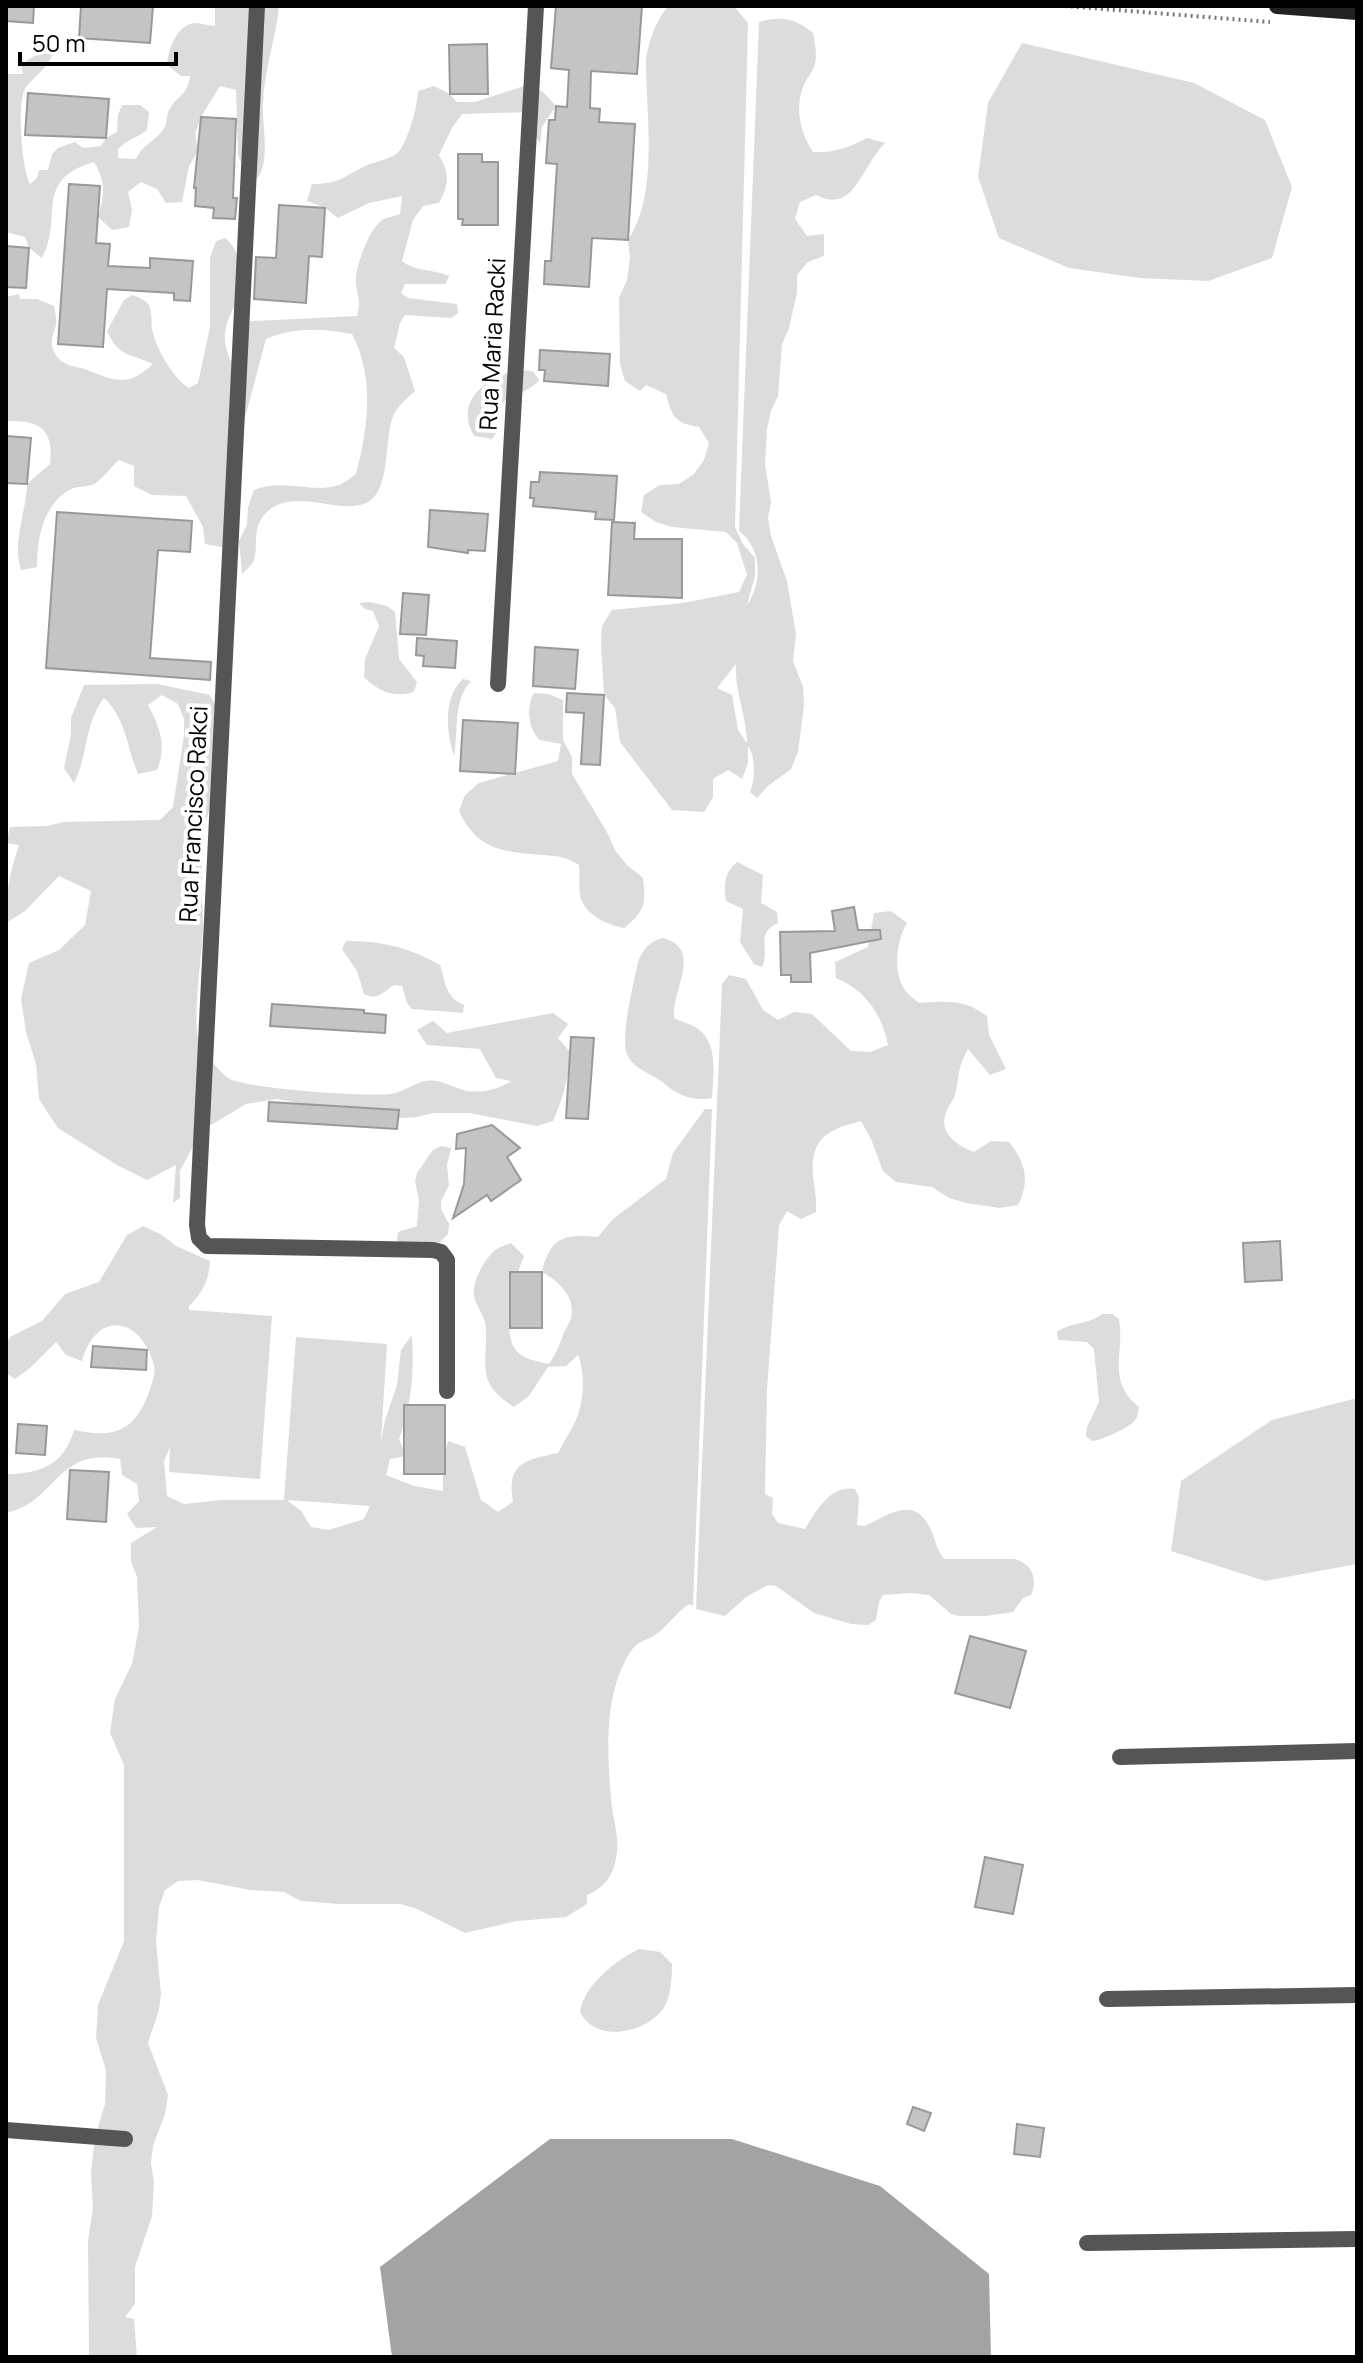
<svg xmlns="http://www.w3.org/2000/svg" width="1363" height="2363" viewBox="0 0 1363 2363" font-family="Manrope,sans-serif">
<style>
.green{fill:#dcdcdc;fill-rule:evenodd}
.water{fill:#a3a3a3}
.building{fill:#c4c4c4;stroke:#999;stroke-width:2}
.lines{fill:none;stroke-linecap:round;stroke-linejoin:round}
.path{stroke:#777;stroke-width:4;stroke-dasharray:2 4;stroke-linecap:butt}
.minor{stroke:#555;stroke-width:16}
.secondary{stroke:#222;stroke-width:16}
.labels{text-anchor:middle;stroke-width:8;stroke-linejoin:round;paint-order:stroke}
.street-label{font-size:24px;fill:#000;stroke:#fff}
</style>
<rect width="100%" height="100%" fill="#fff"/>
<g class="green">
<path d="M215,6h64c-3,33 -15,64 -16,98 -1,21 6,49 -2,68 -2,5 -8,10 -12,14l-11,-32 -2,-64 -16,-4 -19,31 -6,17 3,17 -9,15 -7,36 -16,1 -9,-14 -16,-7 -13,10 4,18 -3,17 -17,3 -14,-13c7,-22 8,-35 -4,-55 -62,18 -30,56 -52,96l-13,-10 -4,-11 -19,-5v-158h17l-2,-8c10,-10 18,-13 32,-12 -6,14 -18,22 -27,33 -10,13 -4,84 4,97l7,-6 2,-8h9l4,-16 6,-6 17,-6 8,6 18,-2 5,-8 11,-6 1,-17 4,-10h18l9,7 -2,18c-10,8 -19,9 -29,19v9l18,1c7,-15 18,-17 26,-28 5,-5 4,-12 6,-18 5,-16 20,-16 22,-37h-9l-14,-11c1,-15 10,-41 28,-42 6,0 13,3 20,3z"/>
<path d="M669,6h65l14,17 -13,504 8,17 12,14v18l-8,29c16,-23 15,-56 -8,-74l20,-509c23,-6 35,-4 54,11 2,10 4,20 2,31 -2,8 -9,15 -12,23 -8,23 -3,45 10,65 21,1 35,-4 54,-14l18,5c-24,23 -30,72 -69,52l-16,7 -5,17 12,17 17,-2v22l-16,6 -11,13v18l-8,35 -7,16 -4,52 -7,15 -4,18 -2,35 6,38 -3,16 3,18 16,45 9,53 -3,27 10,26 1,18 -6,47 -7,17 -23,17 -11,12 -7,-6c5,-12 6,-35 -2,-46v17l-6,16 -14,-9 -15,9v18l-9,15 -32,-2 -52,-68 -5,-34 -11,-13 -3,-51 1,-18 10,-16 71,-7 56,-11 8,-17 -10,-32 -11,-11 -54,-5 -16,-5 -15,-10 3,-17 16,-10 19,-1 15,-10 10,-14 5,-17 -10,-16c-24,-4 -27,-10 -33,-33l-20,-9 -6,6 -15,-10 -5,-17 -1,-66 8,-18 3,-22 -2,-18c31,-47 18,-124 18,-179 2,-18 10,-42 23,-55zM736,664c-2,25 11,54 11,79l-9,-13 -6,-35 -15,-7z"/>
<polygon points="1022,43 1194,83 1265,120 1292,187 1272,258 1208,281 1140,278 1069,268 999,238 978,177 988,103"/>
<path d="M527,85l16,7 13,14 -14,21 -2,17 -8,-15 -1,-17 -69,2 -10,14 -13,27c11,19 10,29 0,48l-16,3 -10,14 -11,41c13,11 32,8 47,15l-3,8h-41l-4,9 7,5 49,6 1,9 -7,5 -46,-3 -5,8 -6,25 10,9 11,34c-8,7 -16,14 -21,23 -11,23 -2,74 -26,88 -28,15 -74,-17 -102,11 -15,15 -7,31 -12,47 -2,5 -9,11 -12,14l-3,-33 8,-16 1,-18 6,-17c30,-12 58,4 85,-5 6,-2 12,-8 17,-11 12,-46 19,-97 -4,-140 -29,-6 -59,-7 -86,5l-23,86 -2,75 -6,34 -13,13 -17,-3 -2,-17 -17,-31 -34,-1 -18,-9v-20l-15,-6c-8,7 -15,17 -23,23 -7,4 -17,3 -25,6 -28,15 -34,49 -34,78l-16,3c-9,-28 5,-57 6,-86l23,-20c4,-36 -11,-44 -44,-43v-124l13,-3 1,5h17l17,7c1,6 3,13 2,19 -3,11 -8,19 0,30 7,12 22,11 34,16 27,11 39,15 63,-7 -22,-11 -34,-6 -46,-33l17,-31 8,-5c6,2 12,4 16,9 5,8 3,17 4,25 4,20 21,49 37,59l9,-5 12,-56v-69l6,-17 9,-3c15,10 20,42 14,58 -5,12 -12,23 -14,36 -1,11 2,20 6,30l13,-38 8,-3 105,-5c4,-16 1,-17 -1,-32 -2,-15 13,-55 26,-64 5,-3 13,-4 18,-6l2,-18 -33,7 -31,15 -13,-10 -18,-7 5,-17c27,0 31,-7 53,-18 10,-4 21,-6 30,-11 12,-7 23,-51 23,-64l16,-5 16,8 7,8h18z"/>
<path d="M516,370l17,1 6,9c-13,17 -40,12 -48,40l5,3 1,9 -5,7 -18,-3c-20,-35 11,-57 42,-66z"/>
<path d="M369,602l18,4 8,6 4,47 18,23 -3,10c-20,6 -35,0 -50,-15l1,-18 14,-33 -6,-15 -8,-2 -6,-6z"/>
<path d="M463,679l8,2c-19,21 -12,49 -17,75 -8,-24 -11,-59 9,-77z"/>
<path d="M157,684l53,11 8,15 -8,100c-13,25 -7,90 -7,120 -1,25 -12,96 -3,115 5,9 20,27 28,33 17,11 140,19 163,16 12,-2 22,-10 34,-13 14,-2 22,4 35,8 16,6 38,1 51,-8l-15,-3 -16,-29 -53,-4 -10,-15 16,-9 14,12 106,-20 15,11 -10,14 12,14c-1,23 -7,48 -17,69l-16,5 -68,-13h-35l-17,4 -34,2 -106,-20 -31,5 -45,27 -21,40v27l-7,5 3,-38 -29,15 -30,-15 -59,-37 -19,-29 -3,-35 -10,-32 -5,-33 8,-36 30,-13 26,-25 6,-34 -32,-15 -34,35 -19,12c0,-32 3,-47 13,-78l-13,-2 4,-16 36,-1 18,-4 96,-2 13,-13 11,-71v-17l-6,-15 -16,-9 -14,10c12,23 19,40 9,65l-19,4c-11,-26 -12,-56 -34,-76 -21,29 -15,55 -30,85l-10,-15 7,-34v-16l13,-33z"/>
<path d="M534,693l15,1 14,6v40l9,17v17l36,60 7,16 12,15 16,13c3,26 2,33 -19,50 -16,-3 -37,-12 -43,-29 -3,-10 -1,-24 -2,-34 -17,-11 -30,-9 -49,-11 -35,-3 -56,-10 -71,-43l6,-16 14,-12 79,-22 3,-17 -21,-4c-12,-10 -14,-34 -6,-47z"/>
<path d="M737,862l26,13 -2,28 16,9 1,11c-24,11 -7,25 -16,44l-8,-3 -14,-22 3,-33 -17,-8c-3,-15 -1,-30 11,-39z"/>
<path d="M891,911l16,12c-10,17 -15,48 -2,67 3,5 10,9 14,13 27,-2 46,-4 68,13l2,19 17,34 -16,6 -22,-26c-12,21 -8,30 -14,49 -1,1 -6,10 -7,12 -10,22 9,35 27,42l17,-11 18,1c17,21 21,39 9,63l-18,3 -34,-5 -17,-5 -17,-11 -36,-5 -13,-11 -12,-32 -10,-18c-32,8 -51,17 -48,54 1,13 4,23 3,37l-15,7 -14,-8 -8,14 -12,165 -2,104 8,4 -1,16 6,9 27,6c11,-18 26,-45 50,-40l4,9 -2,27 8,1c23,-11 50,-32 66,4 5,11 5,19 13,29h71c17,5 23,20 16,36l-8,3 -10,14 -27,4h-27l-8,-2 -22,-19 -18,-2 -28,2 -4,7 -3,18 -8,5 -17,-1 -37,-11 -38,-27 -8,-1 -22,12 -21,19 -29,-7 26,-625 7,-9 17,4 17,31 15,10 16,-8 18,2 39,37 19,1 18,-7c-6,-31 -23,-55 -52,-67l-1,-16 33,-15 6,-34z"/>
<path d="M663,938c41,11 8,52 11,80 8,4 18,6 24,11 21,15 15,48 14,69 -21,4 -36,-4 -51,-17 -11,-8 -29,-13 -34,-27 -7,-18 7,-72 11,-92 5,-13 12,-21 25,-24z"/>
<path d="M346,941c34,-1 65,7 94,24 6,18 5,32 24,40l-1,8 -51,-4 -5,-6 -5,-17 -8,-1c-12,7 -15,16 -30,9l-7,-23 -15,-22z"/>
<path d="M705,1109h7l-19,497 -4,-2c-12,8 -20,20 -31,29 -12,9 -21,7 -29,21 -25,42 -22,96 -18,144 1,18 8,36 6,55 -3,21 -11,34 -30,42v9l-21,13 -49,4 -52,12 -48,-24 -16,-5h-61l-39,-3 -17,-9 -34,-2 -52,-10 -20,1 -13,9 -6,17 -3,35 5,51 -2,17 -11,33 20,52 -3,19 -12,32 -2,17 3,19 -2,34 -17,51v37l-10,13 9,2 3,38h-48l-1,-117 5,-32 -2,-35 4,-36 10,-33 1,-34 -10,-32 2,-33 26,-64v-176l-14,-32 5,-34 17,-35 7,-37 -2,-50 -6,-16v-18l26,-16 -21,1 -9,-14 12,-13 -2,-17 -15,-9 -2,-16c-64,-12 -64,44 -114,54v-39c34,0 58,-9 68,-44 38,8 59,3 74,-35 3,-9 8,-21 6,-30 -13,-48 -57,-56 -72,-4l-16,-6 -10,-13 -26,26 -15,11 -9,-6v-30l4,-6 32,-16 23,-27 34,-12 28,-47 16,-9 19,9 14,11 34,15c-1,19 -7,31 -21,45v4l83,6 -12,163 -91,-7 1,-25 -6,14 3,35 17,8 38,-4h62l12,-163 91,7 -6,97 4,-21 12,-35 4,-35 11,-15c2,37 0,69 -13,104l7,17 -16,3 -4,16 28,11 29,5v-31l5,-19 17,6 16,53 17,12 15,-10c-7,-39 12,-42 45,-49 5,-10 11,-19 16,-29 10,-19 12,-49 4,-69l-12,11 -18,1 -19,29 -15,11c-38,-24 -27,-40 -28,-76 0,-16 -10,-24 -12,-35 -2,-14 10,-36 20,-45 4,-4 12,-6 17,-8l13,13c-9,21 -23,73 -9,93 8,11 22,12 34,15 7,-10 10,-18 14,-29 2,-6 7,-12 8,-17 5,-22 -13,-37 -29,-46 8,-35 22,-38 56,-35l15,-18 53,-40 7,-26zM287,1500l83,6 -6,13 -35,11 -18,-3 -10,-16z"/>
<polygon points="441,1146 451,1148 447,1165 449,1185 441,1201 441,1209 449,1224 448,1234 436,1246 404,1245 397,1240 398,1232 417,1226 419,1200 415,1181 417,1173 433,1150"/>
<path d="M1102,1314h10l7,5c6,34 -13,62 20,88 -1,5 -1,10 -4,13 -4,7 -35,21 -43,21l-6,-5 1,-9 12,-25 -5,-53 -7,-7 -29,-2 -1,-8c14,-10 31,-7 45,-18z"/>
<polygon points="1357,1398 1357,1564 1265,1581 1171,1551 1181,1481 1272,1420"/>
<path d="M639,1949l21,3 12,12c0,14 -1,33 -9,45 -18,24 -67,35 -83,3 4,-27 35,-51 59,-63z"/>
</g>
<polygon class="water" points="550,2139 732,2139 880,2186 989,2274 991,2357 392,2357 380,2267"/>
<g class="building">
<polygon points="6,6 34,6 33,23 6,21"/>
<polygon points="81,6 153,6 150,43 79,38"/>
<polygon points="556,6 642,6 637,74 591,71 590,108 600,109 599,122 635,124 628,240 592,238 589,287 544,284 545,261 551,261 557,164 546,163 549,120 555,120 556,106 567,107 569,70 551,68"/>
<polygon points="487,44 488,94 450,94 449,45"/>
<polygon points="28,93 109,99 106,138 25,135"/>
<polygon points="201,117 236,119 233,198 237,198 235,219 213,218 214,208 195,206 196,188 194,188"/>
<polygon points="458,154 482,154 482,162 498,162 498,225 462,225 463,219 458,219"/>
<polygon points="69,184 100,186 96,243 110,244 108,266 150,268 150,258 193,261 190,301 174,300 174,293 107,289 103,347 58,344"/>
<polygon points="279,205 325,208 322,257 309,256 306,303 254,299 256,257 276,258"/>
<polygon points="6,246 29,248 26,288 6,287"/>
<polygon points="540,350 610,354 608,386 544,381 545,370 539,370"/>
<polygon points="6,436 31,438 27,484 6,483"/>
<polygon points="540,472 617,476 614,520 595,519 596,512 533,506 534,498 530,498 531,482 539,482"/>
<polygon points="430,510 488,514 485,551 468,550 468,553 428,547"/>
<polygon points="57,512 192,521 190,552 158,550 150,658 211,662 210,680 46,668"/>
<polygon points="612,522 635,523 634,539 682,539 682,598 608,595"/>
<polygon points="403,593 429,595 426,635 400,634"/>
<polygon points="417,638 457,641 455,668 423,666 424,656 416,655"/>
<polygon points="535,647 578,650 575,689 533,686"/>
<polygon points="567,693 604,695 600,765 581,764 584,713 566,712"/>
<polygon points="463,720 518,723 515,774 460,771"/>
<polygon points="854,907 858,930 880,930 881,939 810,953 811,982 791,982 791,975 781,975 780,932 835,931 832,911"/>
<polygon points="272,1004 364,1010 364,1013 386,1015 385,1033 270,1026"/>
<polygon points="571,1037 594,1038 588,1119 566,1118"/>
<polygon points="269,1102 399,1110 397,1129 268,1121"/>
<polygon points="492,1125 520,1148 507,1157 521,1180 491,1201 487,1195 453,1218 464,1184 466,1148 456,1149 457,1134"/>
<polygon points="1280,1241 1282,1280 1245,1282 1243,1243"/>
<rect x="510" y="1272" width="32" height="56"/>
<polygon points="93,1346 147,1350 146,1370 91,1367"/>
<rect x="404" y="1405" width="41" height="69"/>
<polygon points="18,1424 47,1426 45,1455 16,1453"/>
<polygon points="70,1470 109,1472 106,1522 67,1519"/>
<polygon points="970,1636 1026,1651 1010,1708 955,1693"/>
<polygon points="985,1857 1023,1865 1013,1914 975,1907"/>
<polygon points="913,2107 931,2113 924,2131 907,2124"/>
<polygon points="1017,2124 1044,2128 1040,2157 1014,2154"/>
</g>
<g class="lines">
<polyline class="path" points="1065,6 1270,22"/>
<g class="minor">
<polyline points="257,6 197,1225 199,1238 207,1246 433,1250 441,1252 447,1260 447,1391"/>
<polyline points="498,684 536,6"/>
<polyline points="1120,1757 1357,1751"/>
<polyline points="1107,1999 1357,1995"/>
<polyline points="6,2130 125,2139"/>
<polyline points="1087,2243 1357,2239"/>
</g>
<polyline class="secondary" points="1277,6 1357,12"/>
</g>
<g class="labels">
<g class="street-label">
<text transform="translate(493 344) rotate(-87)" y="8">Rua Maria Racki</text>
<text transform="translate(194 814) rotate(-87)" y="8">Rua Francisco Rakci</text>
</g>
</g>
<rect width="1363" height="2363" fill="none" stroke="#000000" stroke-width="16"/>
<path d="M20 52v12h156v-12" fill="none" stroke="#000000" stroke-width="4"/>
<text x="32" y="52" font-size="24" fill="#000000" stroke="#ffffff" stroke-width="6" paint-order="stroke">50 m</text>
</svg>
